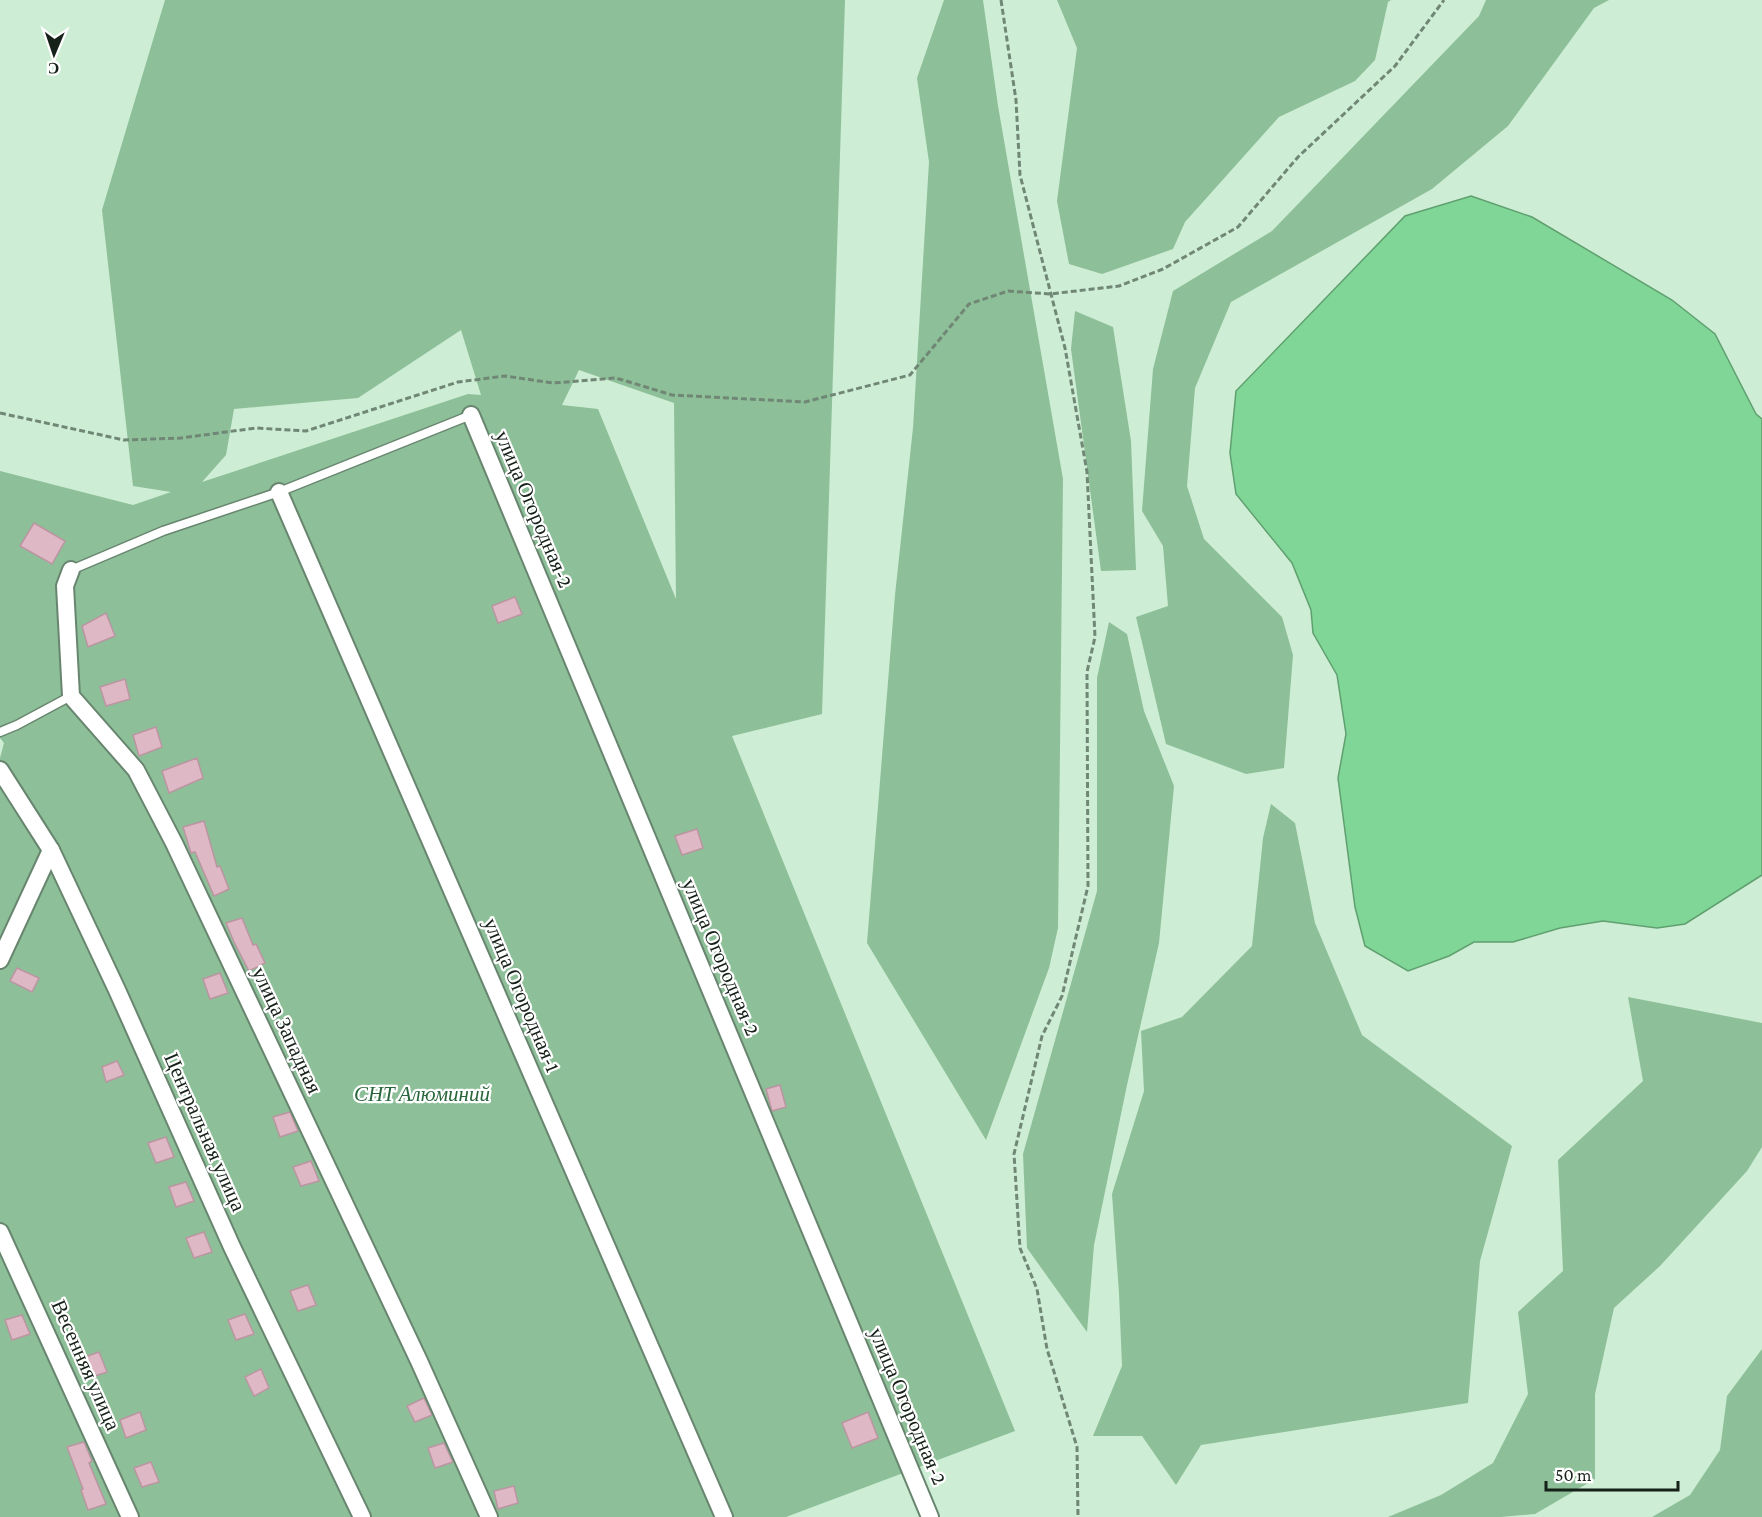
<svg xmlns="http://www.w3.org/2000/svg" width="1762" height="1517" viewBox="0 0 1762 1517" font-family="'Crimson Pro',serif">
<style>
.green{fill:#8dbf98;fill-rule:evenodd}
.water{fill:#7fd696;stroke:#60a070;stroke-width:1.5}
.building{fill:#dfb8c5;stroke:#bb95a2;stroke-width:1.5}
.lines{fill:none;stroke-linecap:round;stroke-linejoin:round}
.service-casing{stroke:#68866f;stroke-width:11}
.minor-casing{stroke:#68866f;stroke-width:20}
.path{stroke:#718776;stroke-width:3;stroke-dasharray:6 3;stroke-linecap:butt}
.service{stroke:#fff;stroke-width:8}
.minor{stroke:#fff;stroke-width:16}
.labels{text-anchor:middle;stroke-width:4.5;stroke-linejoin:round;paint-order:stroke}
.street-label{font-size:21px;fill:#162219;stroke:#fff}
.park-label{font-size:21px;font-style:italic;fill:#29663c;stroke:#fff}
</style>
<rect width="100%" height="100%" fill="#cdedd4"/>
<g class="green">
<path d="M165,0h680l-23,714 -90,22 283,695 -229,86h-786v-759l4,-15 -4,-5v-267l133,34 38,-13 -38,-6 -31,-276zM461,330l20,65 -13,-1 -266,88 24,-27 8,-46 124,-11zM579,370l95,33 2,196 -78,-190 -36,-4z"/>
<polygon points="944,0 983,0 998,106 1063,479 1058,928 1049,968 986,1140 867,943 895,595 913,428 929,162 917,78"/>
<polygon points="1057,0 1391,0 1388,2 1375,60 1355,81 1279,117 1185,222 1173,249 1102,274 1069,264 1057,201 1077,48"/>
<polygon points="1486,0 1609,0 1594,8 1508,126 1432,189 1231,302 1195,388 1187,486 1204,539 1282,617 1293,655 1284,768 1246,774 1166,744 1136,617 1168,606 1163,546 1142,511 1153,369 1173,291 1272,231 1479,16"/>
<polygon points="1075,311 1113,327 1131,441 1136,570 1101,571 1071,349"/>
<polygon points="1109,622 1127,634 1144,711 1174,786 1159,943 1127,1085 1094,1245 1087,1332 1027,1248 1023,1154 1097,891 1097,678"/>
<polygon points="1271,804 1295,823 1315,923 1362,1035 1512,1146 1480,1261 1468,1403 1201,1445 1176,1485 1142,1436 1093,1436 1122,1366 1119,1293 1112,1194 1144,1091 1141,1031 1182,1017 1252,946 1263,838"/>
<polygon points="1628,997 1762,1023 1762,1147 1747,1171 1660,1266 1614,1308 1595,1394 1595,1479 1535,1514 1501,1517 1388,1517 1441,1495 1493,1463 1528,1394 1518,1312 1563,1271 1558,1160 1643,1081"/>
<polygon points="1762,1349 1762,1517 1652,1517 1690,1495 1720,1450 1727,1396"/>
</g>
<polygon class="water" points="1471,196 1532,217 1672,300 1715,334 1756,414 1762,419 1762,875 1685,924 1657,928 1603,921 1560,928 1513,942 1474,942 1449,956 1408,971 1365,946 1355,907 1338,778 1346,734 1337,675 1313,633 1311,610 1292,563 1236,494 1230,453 1236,391 1405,216"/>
<g class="building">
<polygon points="34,523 65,541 52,564 20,546"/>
<polygon points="515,597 522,614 498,623 492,606"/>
<polygon points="106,613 115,636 88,647 82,626"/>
<polygon points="125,679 130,699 106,706 100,687"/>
<polygon points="156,727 162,747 139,756 133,735"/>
<polygon points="197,758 203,778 169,793 162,771"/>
<polygon points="204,821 217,867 220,866 229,889 214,896 195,852 191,853 183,827"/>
<polygon points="697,829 703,848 682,855 675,836"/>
<polygon points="242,918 253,945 256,944 265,963 249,971 234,942 226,923"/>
<polygon points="17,968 39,978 32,992 10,981"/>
<polygon points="220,973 228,993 210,999 203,979"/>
<polygon points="117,1061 124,1075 106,1082 102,1067"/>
<polygon points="780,1085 786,1107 772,1111 766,1089"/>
<polygon points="290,1112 298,1131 280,1137 273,1117"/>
<polygon points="166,1137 174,1157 156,1163 148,1143"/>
<polygon points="311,1161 319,1181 301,1186 293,1167"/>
<polygon points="186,1182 194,1201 176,1207 169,1187"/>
<polygon points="204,1232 212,1252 194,1258 186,1238"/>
<polygon points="308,1285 316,1305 298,1311 290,1291"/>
<polygon points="245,1314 254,1334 236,1340 228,1320"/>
<polygon points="22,1315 30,1334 12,1340 5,1320"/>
<polygon points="99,1352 107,1372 89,1378 82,1358"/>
<polygon points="261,1369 269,1388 254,1396 245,1377"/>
<polygon points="424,1398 432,1415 415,1422 407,1406"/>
<polygon points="140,1412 146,1430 126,1438 120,1420"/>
<polygon points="868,1412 878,1438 852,1448 842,1423"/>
<polygon points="84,1442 92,1461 89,1463 106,1504 88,1510 81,1490 83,1489 67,1447"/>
<polygon points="444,1443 453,1462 435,1468 428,1448"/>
<polygon points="151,1462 159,1482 142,1487 134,1468"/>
<polygon points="514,1486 518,1503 498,1509 494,1491"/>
</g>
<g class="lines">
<g class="service-casing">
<g id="service">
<polyline points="71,570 163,531 279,492 471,415"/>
<polyline points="0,732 17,725 71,696"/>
</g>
</g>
<g class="minor-casing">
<g id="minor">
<polyline points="471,415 930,1517"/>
<polyline points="279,492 724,1517"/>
<polyline points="71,570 65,586 71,696 136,770 174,843 419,1361 489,1517"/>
<polyline points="0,770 51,850 117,990 232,1247 362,1517"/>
<polyline points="0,960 51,850"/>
<polyline points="0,1232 130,1517"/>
</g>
</g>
<g class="path">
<polyline points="1001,0 1016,100 1020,175 1065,348 1087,472 1095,637 1087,672 1088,886 1062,996 1042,1036 1014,1154 1020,1248 1037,1289 1047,1349 1077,1447 1078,1517"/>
<polyline points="0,413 124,440 181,438 256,428 306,431 458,382 505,376 553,383 616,378 672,395 805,402 910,375 969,304 1008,291 1050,294 1119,286 1163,269 1238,227 1298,157 1395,66 1444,0"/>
</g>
<use href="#service" class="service"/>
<use href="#minor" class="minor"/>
</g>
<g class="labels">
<g class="street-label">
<text transform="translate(534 509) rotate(67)" y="7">улица Огородная-2</text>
<text transform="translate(721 957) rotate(67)" y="7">улица Огородная-2</text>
<text transform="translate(522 995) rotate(67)" y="7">улица Огородная-1</text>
<text transform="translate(287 1030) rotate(65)" y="7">улица Западная</text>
<text transform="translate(205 1132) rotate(66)" y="7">Центральная улица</text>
<text transform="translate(86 1365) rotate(66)" y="7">Весенняя улица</text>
<text transform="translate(908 1406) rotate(67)" y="7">улица Огородная-2</text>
</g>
<g class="park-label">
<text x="422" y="1101">СНТ Алюминий</text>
</g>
</g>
<g transform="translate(54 54) rotate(182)" stroke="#ffffff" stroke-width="4.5" paint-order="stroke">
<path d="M0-4.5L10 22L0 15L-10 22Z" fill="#162219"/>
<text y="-9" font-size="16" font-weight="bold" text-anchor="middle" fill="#162219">С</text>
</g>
<path d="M1546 1481v9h132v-9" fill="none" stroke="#162219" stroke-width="3"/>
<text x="1555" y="1481" font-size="18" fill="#162219" stroke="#ffffff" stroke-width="4.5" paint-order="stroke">50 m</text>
</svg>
